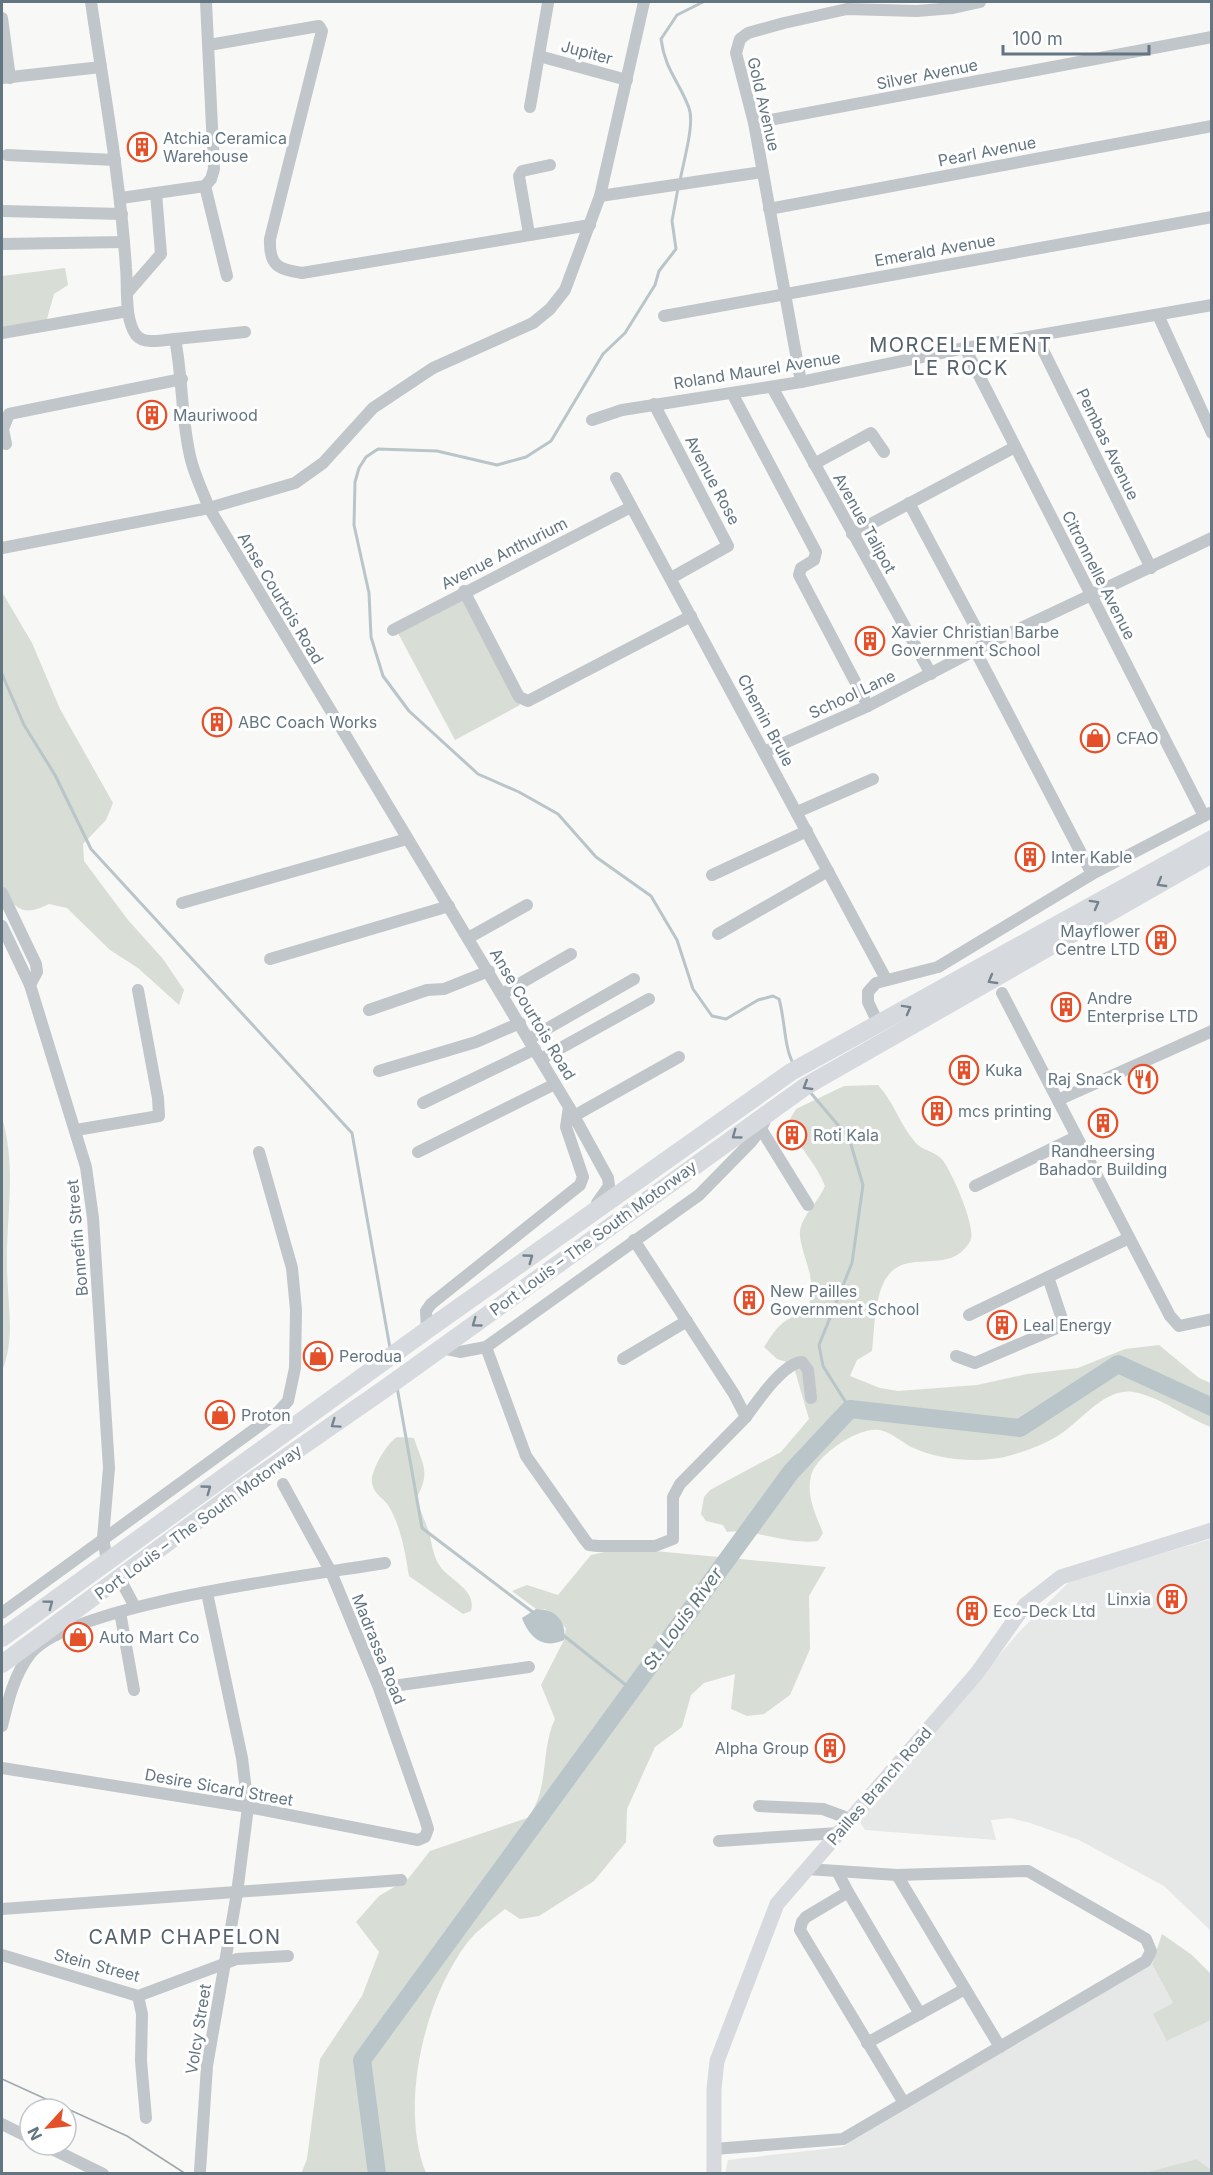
<svg xmlns="http://www.w3.org/2000/svg" width="1213" height="2175" viewBox="0 0 1213 2175" font-family="Inter,sans-serif">
<style>
.built{fill:#e6e7e7}
.green{fill:#d8ddd5}
.water{fill:#b9c5c9}
.lines{fill:none;stroke-linecap:round;stroke-linejoin:round}
.stream{stroke:#b9c5c9;stroke-width:3}
.river{stroke:#b9c5c9;stroke-width:18}
.minor{stroke:#c1c6ca;stroke-width:12}
.major{stroke:#d6dade;stroke-width:15}
.highway{stroke:#d6dade;stroke-width:18}
.tram{stroke:#a0a8ae;stroke-width:1.5}
.oneway{stroke:#74848f}
.labels{text-anchor:middle;stroke-width:6;stroke-linejoin:round;paint-order:stroke}
.street-label{font-size:16px;fill:#637581;stroke:#fff}
.poi-label{font-size:16px;fill:#637581;stroke:#fff;text-anchor:start}
.water-label{font-size:18px;font-style:italic;fill:#5e747b;stroke:#fff}
.quarter-label{font-size:20px;letter-spacing:1.5px;fill:#55626c;stroke:#fff}
</style>
<rect width="100%" height="100%" fill="#f8f8f6"/>
<g class="built">
<polygon points="1211,1539 1211,1931 1164,1886 1079,1840 1030,1823 1010,1818 991,1820 996,1840 865,1830 858,1819 1020,1631 1070,1581"/>
<polygon points="1152,1964 1173,2003 1167,2041 1211,2020 1211,2170 1197,2159 1145,2174 725,2174 728,2160 842,2147"/>
</g>
<g class="green">
<polygon points="65,268 68,285 54,294 45,326 2,332 2,276"/>
<path d="M2,592l30,51 28,66 53,94 -7,17 -23,24 1,17 44,59 35,39 21,31 -5,15 -41,-37 -28,-18 -43,-42 -18,-4c-24,12 -31,7 -47,-13z"/>
<polygon points="463,598 520,705 455,740 398,633"/>
<path d="M878,1085c16,17 22,40 37,57 7,9 22,9 29,20 9,13 31,63 27,77 -1,4 -8,12 -11,14 -20,15 -51,1 -69,19 -17,17 -16,55 -19,79l-15,9 -7,16 30,12 18,3 79,-6 50,-11 51,-6 47,-19 34,-4 40,33 12,5v44c-27,-10 -49,-30 -78,-35 -29,-5 -54,32 -77,45 -18,10 -44,20 -65,22 -26,3 -56,-1 -80,-12 -9,-5 -18,-13 -28,-16 -21,-8 -68,25 -72,45 -5,20 5,39 12,57l-5,8c-32,4 -61,-12 -91,-9l-4,-7 -17,-4 -5,-7 3,-17 6,-7 71,-38 28,-33 -16,-55 -16,-5 -13,-12c6,-9 11,-18 20,-25 10,-7 24,-10 27,-24 5,-21 -13,-51 -11,-68 3,-16 19,-29 25,-44 -9,-23 -27,-40 -38,-62l9,-15 48,-23z"/>
<path d="M2,1117c15,53 4,96 5,150 0,35 9,71 -5,104z"/>
<path d="M397,1437l17,1c9,28 17,34 2,61 4,10 8,20 12,30 5,16 4,29 16,42 12,12 32,21 27,40l-8,3 -54,-38c-4,-24 -8,-50 -21,-71 -6,-8 -14,-11 -16,-22 -2,-12 15,-40 25,-46z"/>
<path d="M623,1548l203,19 -17,29 1,53 -20,46 -26,19 -17,2 -16,-7 4,-35 -31,9 -13,12 -9,32 -27,20 -28,62 -1,33 -32,39 -55,35 -19,3 -15,-10c-12,10 -28,21 -38,34 -43,57 -68,163 -41,230l-125,1 6,-15 13,-100 42,-63 17,-44 -23,-30 23,-26 29,-17 22,-28 97,-33c23,-26 13,-68 28,-99l-14,-34 23,-45 2,-12 -21,-19h-9l-24,-18 15,-6 31,10 33,-40z"/>
<polygon points="1162,1934 1192,1955 1211,1974 1211,2020 1167,2041 1153,2014 1173,2003 1152,1964"/>
<polygon points="1197,2159 1211,2170 1211,2173 1145,2173"/>
</g>
<path class="water" d="M536,1609c19,0 31,12 28,31 -21,10 -35,-3 -42,-22z"/>
<g class="lines">
<g class="stream">
<path d="M680,181c3,-18 15,-57 9,-73 -10,-27 -24,-38 -28,-69l16,-24 26,-13"/>
<path d="M678,188l-6,33 4,28 -17,22 -4,14 -30,48 -22,21 -52,87 -25,16 -29,8 -60,-14 -59,-2 -12,8 -7,11 -4,14 -1,43 15,68 2,44 12,39 26,35 69,63 41,18 39,22 38,43 55,39 26,44 16,49 19,27 14,3 32,-19 15,-4 6,3c6,20 5,48 14,64"/>
<polyline points="2,674 24,725 55,775 91,849 352,1133 390,1348"/>
<polyline points="810,1092 849,1138 863,1185 852,1263 819,1345 823,1366 850,1409"/>
<polyline points="397,1387 422,1528 534,1613"/>
<polyline points="563,1635 632,1690"/>
</g>
<polyline class="river" points="377,2174 362,2060 791,1472 850,1409 1020,1428 1118,1364 1212,1407"/>
<g class="minor">
<path d="M91,2c13,88 29,176 35,266 2,20 -2,50 10,67 8,10 28,5 39,4 8,40 6,82 16,121 4,16 12,32 18,48l360,599 39,71 1,8 -12,17"/>
<polyline points="2,18 10,78"/>
<path d="M209,45l104,-18 6,-1 3,5 -52,208c-1,27 8,30 32,34l288,-48"/>
<polyline points="539,56 627,80"/>
<polyline points="2,78 101,67"/>
<polyline points="530,107 548,3"/>
<polyline points="754,123 1212,37"/>
<polyline points="7,155 115,160"/>
<polyline points="205,186 227,276"/>
<polyline points="600,196 762,172"/>
<polyline points="121,198 205,186 211,179 214,169 206,2"/>
<polyline points="769,209 1212,126"/>
<polyline points="2,211 122,214"/>
<polyline points="529,234 519,176 522,171 550,165"/>
<polyline points="2,244 124,242"/>
<polyline points="128,292 161,254 156,193"/>
<polyline points="1158,315 1212,433"/>
<polyline points="664,316 1212,217"/>
<polyline points="2,333 128,311"/>
<polyline points="1036,336 1151,568"/>
<polyline points="175,339 245,332"/>
<polyline points="965,348 1204,816"/>
<polyline points="801,382 754,123 736,53 740,39 748,33 784,23 847,9 917,11 953,8 980,2"/>
<polyline points="772,387 931,674"/>
<polyline points="732,393 816,552 814,560 801,568 799,575 868,706"/>
<polyline points="654,404 728,546 671,578"/>
<polyline points="592,420 622,410 801,382 965,348 1212,305"/>
<polyline points="6,444 3,429 9,414 182,379"/>
<polyline points="814,464 871,433 884,452"/>
<polyline points="616,478 886,979"/>
<polyline points="909,503 985,645"/>
<polyline points="852,534 1015,447"/>
<polyline points="2,548 209,508 295,483 323,463 373,408 433,368 533,323 550,309 565,290 600,196 644,2"/>
<polyline points="464,591 519,697 528,701 691,616"/>
<polyline points="393,630 631,507"/>
<polyline points="975,650 1092,874"/>
<polyline points="764,752 868,706 985,645 1212,538"/>
<polyline points="797,812 873,779"/>
<polyline points="712,875 807,831"/>
<polyline points="2,893 36,964 37,972 30,985"/>
<polyline points="182,903 407,839"/>
<polyline points="2,926 30,985 86,1167 93,1218 109,1468 103,1538 107,1561"/>
<polyline points="718,934 828,871"/>
<polyline points="468,938 527,905"/>
<polyline points="270,959 449,906"/>
<polyline points="1002,993 1170,1316 1179,1326 1212,1319"/>
<polyline points="502,994 571,954"/>
<polyline points="369,1010 427,990 444,989 489,971"/>
<polyline points="879,1025 868,1002 868,992 876,983 938,967 1092,874 1210,813"/>
<polyline points="529,1039 634,979"/>
<polyline points="541,1059 649,999"/>
<polyline points="379,1071 476,1042 520,1023"/>
<polyline points="1058,1100 1212,1031"/>
<polyline points="423,1103 535,1049"/>
<polyline points="574,1116 679,1057"/>
<polyline points="761,1129 808,1205"/>
<polyline points="76,1130 159,1116 158,1098 138,990"/>
<polyline points="418,1152 555,1084"/>
<polyline points="975,1186 1076,1137"/>
<polyline points="969,1315 1129,1238"/>
<polyline points="427,1330 426,1311 431,1304 580,1185 583,1177 566,1127 569,1107"/>
<polyline points="486,1347 526,1456 585,1540 589,1545 598,1546 655,1546 673,1539 673,1497 680,1484 746,1417 734,1394 634,1240"/>
<polyline points="441,1348 460,1352 486,1347 699,1195 751,1142 761,1129 768,1114"/>
<polyline points="956,1356 975,1363 1064,1325 1048,1277"/>
<polyline points="623,1359 687,1321"/>
<path d="M746,1417c11,-15 37,-54 56,-55l6,8 3,28"/>
<polyline points="120,1579 135,1607"/>
<polyline points="120,1612 134,1690"/>
<polyline points="2,1613 277,1413 288,1401 295,1368 296,1310 292,1268 259,1152"/>
<polyline points="379,1688 529,1667"/>
<path d="M2,1726c6,-25 12,-51 28,-72 41,-51 284,-79 355,-91"/>
<polyline points="2,1768 248,1807 418,1840 425,1837 428,1829 425,1819 379,1688 331,1572 283,1484"/>
<polyline points="759,1806 823,1809 850,1819"/>
<polyline points="719,1841 838,1833"/>
<polyline points="837,1871 848,1892 806,1917 802,1922 800,1930 904,2103"/>
<polyline points="897,1875 1000,2047"/>
<polyline points="848,1892 920,2014"/>
<polyline points="2,1909 401,1880"/>
<polyline points="2,1955 138,1996 237,1959 288,1956"/>
<polyline points="138,1996 142,2014 141,2061 146,2118"/>
<polyline points="867,2043 965,1989"/>
<polyline points="2,2124 30,2138"/>
<polyline points="44,2145 103,2174"/>
<polyline points="714,2149 843,2139 1146,1961 1151,1951 1146,1939 1028,1871 897,1875 807,1869"/>
<polyline points="200,2171 207,2066 237,1893 248,1807 242,1758 207,1593"/>
</g>
<polyline class="major" points="714,2174 714,2089 717,2061 777,1904 977,1673 1025,1605 1061,1577 1212,1530"/>
<g class="highway">
<polyline points="2,1638 427,1330 791,1072 1212,839"/>
<polyline points="2,1664 239,1490 383,1390 806,1086 1212,854"/>
</g>
<polyline class="tram" points="2,2079 127,2136 186,2174"/>
</g>
<defs><path id="oneway-chevron" d="M-2-3.5L2.5 0L-2 3.5" fill="none" stroke-width="1.6" stroke-linecap="round" stroke-linejoin="round" transform="scale(1.5)"/></defs>
<g class="oneway">
<use href="#oneway-chevron" transform="translate(1161 883) rotate(150)"/>
<use href="#oneway-chevron" transform="translate(1095 904) rotate(-29)"/>
<use href="#oneway-chevron" transform="translate(992 980) rotate(150)"/>
<use href="#oneway-chevron" transform="translate(907 1009) rotate(-29)"/>
<use href="#oneway-chevron" transform="translate(807 1086) rotate(149)"/>
<use href="#oneway-chevron" transform="translate(736 1135) rotate(144)"/>
<use href="#oneway-chevron" transform="translate(529 1258) rotate(-36)"/>
<use href="#oneway-chevron" transform="translate(476 1323) rotate(144)"/>
<use href="#oneway-chevron" transform="translate(335 1424) rotate(145)"/>
<use href="#oneway-chevron" transform="translate(207 1489) rotate(-36)"/>
<use href="#oneway-chevron" transform="translate(49 1604) rotate(-37)"/>
</g>
<defs>
<g id="building-ring" transform="scale(1.5)"><circle r="9.5" fill="#fff" stroke="#e3502a" stroke-width="1.5"/><path d="M-4-6H4V6H1V3H-1V6H-4ZM-2.5-4.3h1.7v1.8h-1.7ZM.8-4.3h1.7v1.8H.8ZM-2.5-1h1.7V.8h-1.7ZM.8-1h1.7V.8H.8Z" fill="#e3502a"/></g>
<g id="shop-ring" transform="scale(1.5)"><circle r="9.5" fill="#fff" stroke="#e3502a" stroke-width="1.5"/><path d="M-5-2.5h2.3a2.7 3.5 0 0 1 5.4 0H5L5.5 6h-11ZM-1.5-2.5h3a1.5 2.3 0 0 0-3 0Z" fill="#e3502a"/></g>
<g id="restaurant-ring" transform="scale(1.5)"><circle r="9.5" fill="#fff" stroke="#e3502a" stroke-width="1.5"/><path d="M-5-6h1v4h1v-4h1v4h1v-4h1v5L-1.5 .5V6h-2V.5L-5-1ZM5-6V6H3V1.5H1.5Q1.5-4 5-6Z" fill="#e3502a"/></g>
</defs>
<g fill-rule="evenodd">
<use href="#building-ring" x="142" y="147"/>
<use href="#building-ring" x="152" y="415"/>
<use href="#building-ring" x="870" y="641"/>
<use href="#building-ring" x="217" y="722"/>
<use href="#shop-ring" x="1095" y="738"/>
<use href="#building-ring" x="1030" y="857"/>
<use href="#building-ring" x="1161" y="940"/>
<use href="#building-ring" x="1066" y="1007"/>
<use href="#building-ring" x="964" y="1070"/>
<use href="#restaurant-ring" x="1143" y="1079"/>
<use href="#building-ring" x="937" y="1111"/>
<use href="#building-ring" x="1103" y="1123"/>
<use href="#building-ring" x="792" y="1135"/>
<use href="#building-ring" x="749" y="1300"/>
<use href="#building-ring" x="1002" y="1325"/>
<use href="#shop-ring" x="318" y="1356"/>
<use href="#shop-ring" x="220" y="1415"/>
<use href="#building-ring" x="1172" y="1599"/>
<use href="#building-ring" x="972" y="1611"/>
<use href="#shop-ring" x="78" y="1637"/>
<use href="#building-ring" x="830" y="1748"/>
</g>
<g class="labels">
<g class="street-label">
<text transform="translate(587 52) rotate(15)" y="6">Jupiter</text>
<text transform="translate(927 74) rotate(-11)" y="6">Silver Avenue</text>
<text transform="translate(764 104) rotate(77)" y="6">Gold Avenue</text>
<text transform="translate(987 151) rotate(-11)" y="6">Pearl Avenue</text>
<text transform="translate(935 250) rotate(-10)" y="6">Emerald Avenue</text>
<text transform="translate(757 370) rotate(-9)" y="6">Roland Maurel Avenue</text>
<text transform="translate(1108 444) rotate(64)" y="6">Pembas Avenue</text>
<text transform="translate(713 480) rotate(62)" y="6">Avenue Rose</text>
<text transform="translate(865 523) rotate(61)" y="6">Avenue Talipot</text>
<text transform="translate(504 553) rotate(-27)" y="6">Avenue Anthurium</text>
<text transform="translate(1099 575) rotate(63)" y="6">Citronnelle Avenue</text>
<text transform="translate(281 598) rotate(59)" y="6">Anse Courtois Road</text>
<text transform="translate(852 694) rotate(-25)" y="6">School Lane</text>
<text transform="translate(766 720) rotate(62)" y="6">Chemin Brule</text>
<text transform="translate(533 1014) rotate(59)" y="6">Anse Courtois Road</text>
<text transform="translate(77 1238) rotate(-95)" y="6">Bonnefin Street</text>
<text transform="translate(593 1238) rotate(-36)" y="6">Port Louis – The South Motorway</text>
<text transform="translate(198 1522) rotate(-36)" y="6">Port Louis – The South Motorway</text>
<text transform="translate(379 1649) rotate(68)" y="6">Madrassa Road</text>
<text transform="translate(879 1786) rotate(-49)" y="6">Pailles Branch Road</text>
<text transform="translate(219 1787) rotate(10)" y="6">Desire Sicard Street</text>
<text transform="translate(97 1965) rotate(15)" y="6">Stein Street</text>
<text transform="translate(198 2029) rotate(-81)" y="6">Volcy Street</text>
</g>
<g class="poi-label">
<text x="163" y="144">Atchia Ceramica<tspan x="163" dy="18">Warehouse</tspan></text>
<text x="173" y="421">Mauriwood</text>
<text x="891" y="638">Xavier Christian Barbe<tspan x="891" dy="18">Government School</tspan></text>
<text x="238" y="728">ABC Coach Works</text>
<text x="1116" y="744">CFAO</text>
<text x="1051" y="863">Inter Kable</text>
<text x="1140" y="937" text-anchor="end">Mayflower<tspan x="1140" dy="18">Centre LTD</tspan></text>
<text x="1087" y="1004">Andre<tspan x="1087" dy="18">Enterprise LTD</tspan></text>
<text x="985" y="1076">Kuka</text>
<text x="1122" y="1085" text-anchor="end">Raj Snack</text>
<text x="958" y="1117">mcs printing</text>
<text x="813" y="1141">Roti Kala</text>
<text x="1103" y="1157" text-anchor="middle">Randheersing<tspan x="1103" dy="18">Bahador Building</tspan></text>
<text x="770" y="1297">New Pailles<tspan x="770" dy="18">Government School</tspan></text>
<text x="1023" y="1331">Leal Energy</text>
<text x="339" y="1362">Perodua</text>
<text x="241" y="1421">Proton</text>
<text x="1151" y="1605" text-anchor="end">Linxia</text>
<text x="993" y="1617">Eco-Deck Ltd</text>
<text x="99" y="1643">Auto Mart Co</text>
<text x="809" y="1754" text-anchor="end">Alpha Group</text>
</g>
<g class="water-label">
<text transform="translate(683 1619) rotate(-54)" y="6">St. Louis River</text>
</g>
<g class="quarter-label">
<text x="961" y="352">MORCELLEMENT<tspan x="961" dy="23">LE ROCK</tspan></text>
<text x="185" y="1944">CAMP CHAPELON</text>
</g>
</g>
<rect width="1213" height="2175" fill="none" stroke="#637581" stroke-width="6"/>
<g transform="translate(48 2127) rotate(243)"><circle r="28" fill="#ffffff" stroke="#c1c8cd" stroke-width="1.5"/>
<path d="M0-4.5L10 22L0 15L-10 22Z" fill="#e3502a"/>
<text y="-9" font-size="16" font-weight="bold" text-anchor="middle" fill="#637581">N</text>
</g>
<path d="M1003 45v9h146v-9" fill="none" stroke="#637581" stroke-width="3"/>
<text x="1012" y="45" font-size="18" fill="#637581" stroke="#ffffff" stroke-width="4.5" paint-order="stroke">100 m</text>
</svg>
